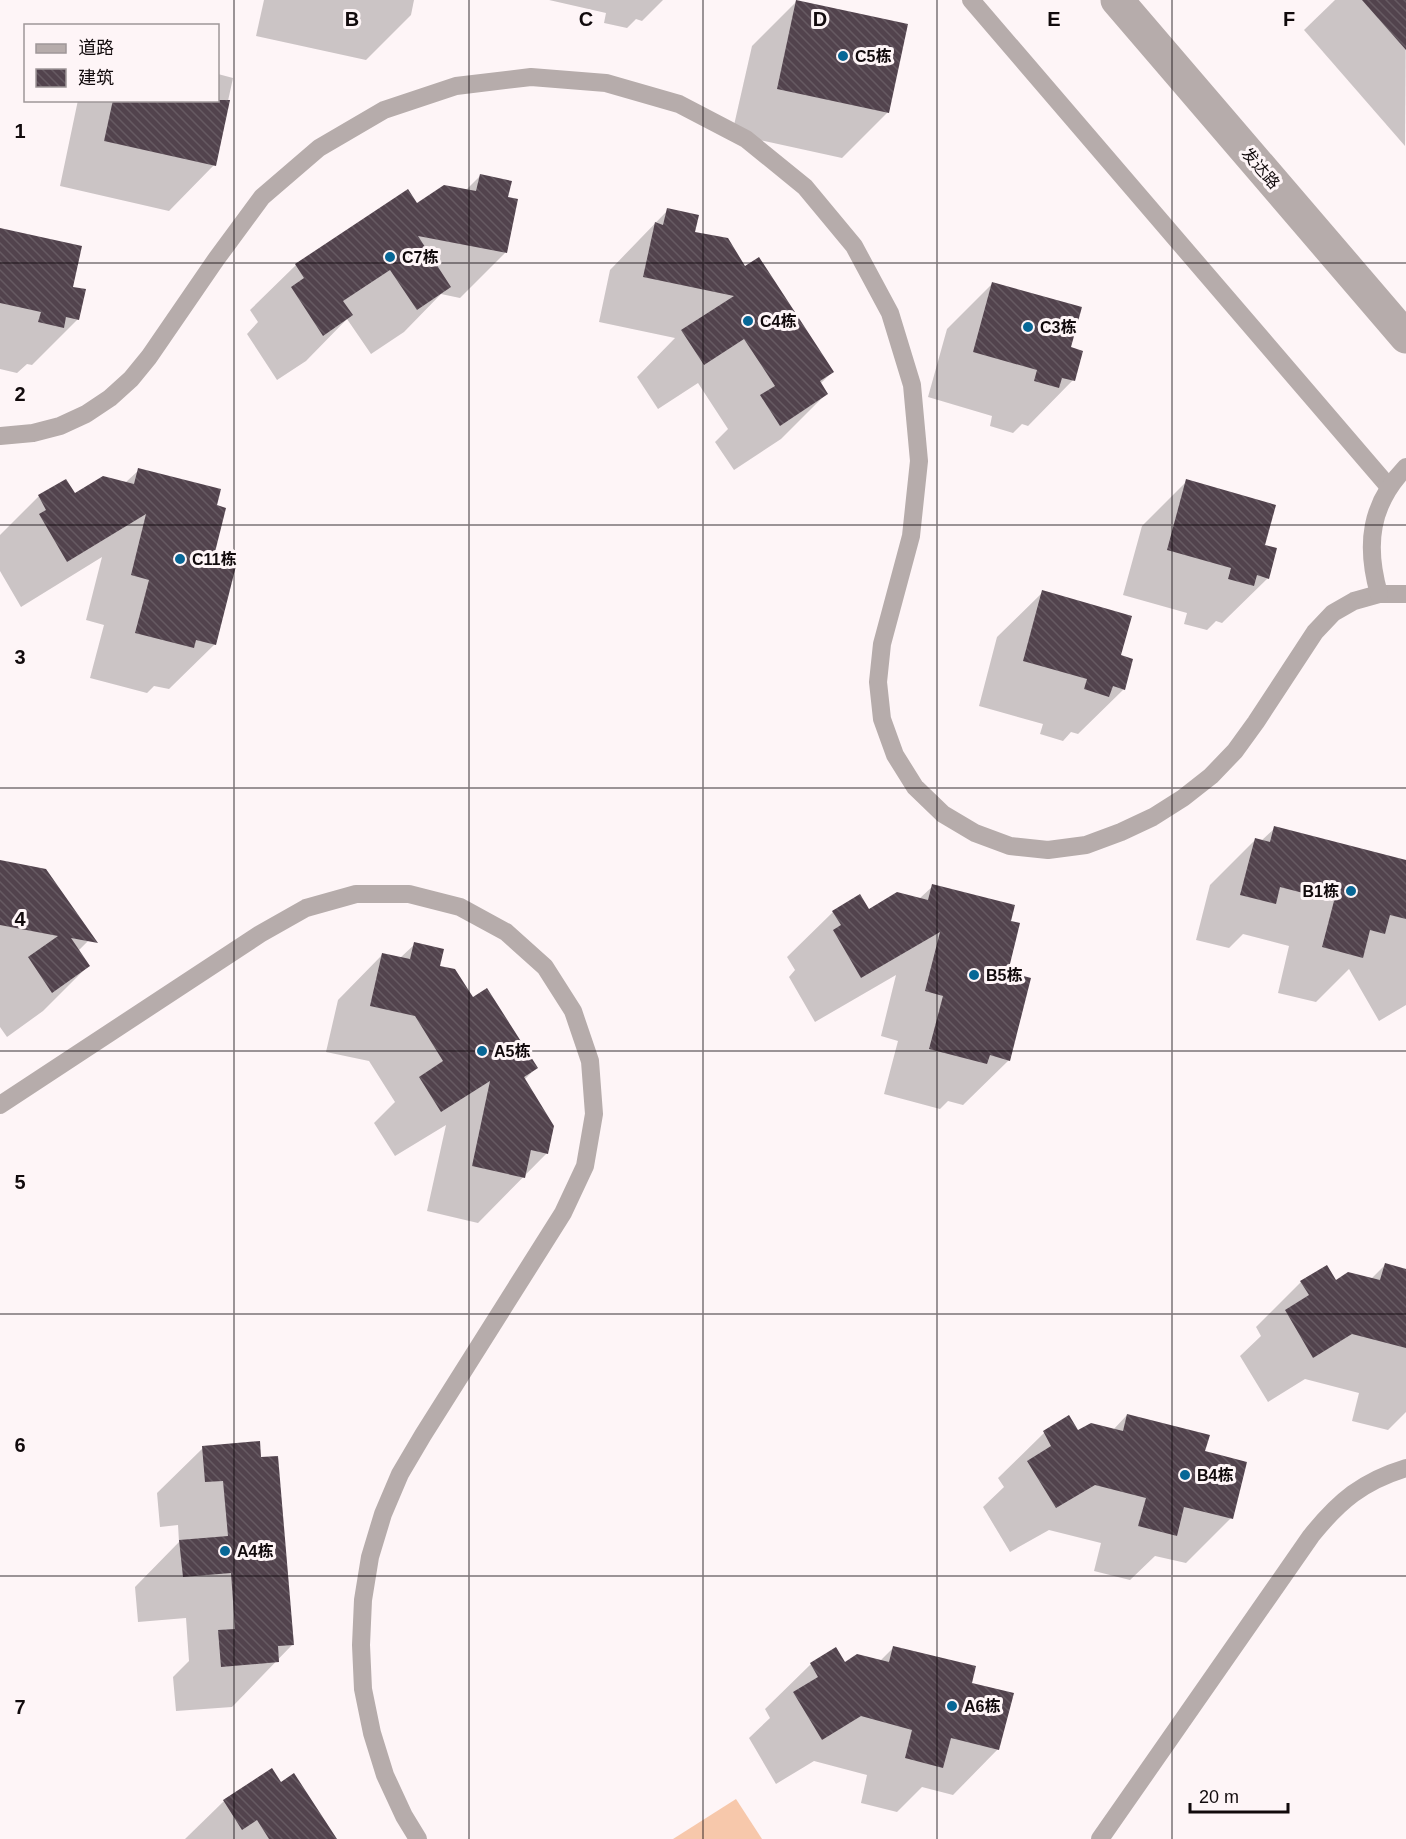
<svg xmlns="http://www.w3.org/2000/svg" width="1406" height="1839" viewBox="0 0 1406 1839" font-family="Arial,'Noto Sans SC',sans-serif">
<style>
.garden{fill:#f7c8ab}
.shadow{fill:#0003}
.building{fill:url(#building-back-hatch)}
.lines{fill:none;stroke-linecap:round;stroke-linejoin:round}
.service{stroke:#b6acab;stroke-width:18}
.minor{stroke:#b6acab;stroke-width:33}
.grid{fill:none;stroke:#110a0c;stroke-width:1.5;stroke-opacity:0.55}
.poi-dot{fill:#076796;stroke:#fef5f7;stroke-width:2}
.labels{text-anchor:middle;stroke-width:6;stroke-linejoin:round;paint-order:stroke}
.poi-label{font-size:16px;font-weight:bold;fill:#110a0c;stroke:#fef5f7;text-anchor:start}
.street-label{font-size:16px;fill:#110a0c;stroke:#fef5f7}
.grid-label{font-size:20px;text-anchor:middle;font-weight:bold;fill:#110a0c;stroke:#fef5f7;stroke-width:6;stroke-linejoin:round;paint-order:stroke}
</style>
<defs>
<pattern id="building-back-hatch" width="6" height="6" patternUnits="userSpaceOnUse" patternTransform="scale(1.5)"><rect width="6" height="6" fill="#52434d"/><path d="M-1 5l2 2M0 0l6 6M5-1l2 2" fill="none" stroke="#665a62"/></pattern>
</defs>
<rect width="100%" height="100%" fill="#fef5f7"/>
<polygon class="garden" points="736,1799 762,1839 673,1839"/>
<g class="shadow">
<polygon points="264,0 414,0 411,15 366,60 256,36"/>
<polygon points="549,0 663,0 642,21 636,19 627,28 604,23 606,13"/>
<polygon points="1335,0 1406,0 1405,146 1304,30"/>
<polygon points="797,1 888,112 842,158 732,134 752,46"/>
<polygon points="218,74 233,78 214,165 169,211 60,186 78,100 218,100"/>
<polygon points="480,176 506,199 505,253 460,298 441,294 404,332 371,354 347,319 306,361 277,380 247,334 258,322 250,310 296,265 417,205 466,190"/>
<polygon points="668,210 694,233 745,268 832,372 820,384 826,394 781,439 734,470 715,442 728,429 698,383 658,409 637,377 675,338 599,322 610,270"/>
<polygon points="0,229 72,288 78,319 32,365 27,364 17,373 0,369"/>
<polygon points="993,283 1069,348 1073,380 1028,426 1022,424 1013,433 990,426 992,416 928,397 947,329"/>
<polygon points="139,470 215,506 212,558 215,644 169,689 154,686 147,693 90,678 104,625 86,620 102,557 21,607 0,571 0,535 39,496 74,495 125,483"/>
<polygon points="1187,481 1263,546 1268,578 1222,623 1216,621 1207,630 1184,624 1187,613 1123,595 1142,526"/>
<polygon points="1043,592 1119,656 1124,689 1078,734 1071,732 1063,741 1040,734 1043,724 979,706 997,637"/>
<polygon points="1275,828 1406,878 1406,1005 1379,1021 1349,969 1316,1002 1278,993 1289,946 1243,934 1229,948 1196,940 1210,885 1255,840 1261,841"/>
<polygon points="0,862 92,937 78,951 88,966 43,1011 7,1037 0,1027"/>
<polygon points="933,886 1009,922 1006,973 1009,1060 963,1105 948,1101 940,1109 884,1094 898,1041 881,1036 896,975 815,1022 789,977 795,970 787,957 833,912 860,896 868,911 919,899"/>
<polygon points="415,944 473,999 536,1068 524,1080 547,1153 478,1223 427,1211 446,1125 395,1156 374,1123 395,1102 369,1061 326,1052 338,1000 383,954 400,958"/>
<polygon points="1385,1265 1406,1270 1406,1412 1388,1430 1352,1421 1359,1393 1305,1379 1268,1402 1240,1356 1261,1336 1256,1327 1301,1282 1371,1279"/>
<polygon points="1127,1415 1203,1452 1231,1518 1186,1563 1155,1556 1130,1580 1094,1571 1101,1543 1049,1530 1010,1552 983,1507 1004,1487 998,1478 1044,1433 1069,1418 1077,1432 1113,1430"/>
<polygon points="203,1448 260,1459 293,1644 232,1707 176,1711 173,1677 189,1661 186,1618 138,1622 135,1587 179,1542 178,1525 160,1527 157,1493"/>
<polygon points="894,1647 970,1684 998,1749 953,1795 922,1787 897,1812 861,1803 867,1775 814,1761 776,1784 749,1738 770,1718 765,1709 811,1664 836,1649 844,1664 880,1661"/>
<polygon points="280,1784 335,1839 185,1839 224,1801"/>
</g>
<g class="building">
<polygon points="796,0 908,24 889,113 777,89"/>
<polygon points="1362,0 1406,0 1406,50"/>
<polygon points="113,100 230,100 216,166 104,141"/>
<polygon points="480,174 512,181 508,197 518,199 507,253 418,236 451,287 417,310 390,270 343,301 353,315 323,336 291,287 304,278 295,264 408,189 417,203 444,185 476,191"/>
<polygon points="667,208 699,215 695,232 728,238 745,266 759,257 834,372 820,381 828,394 780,426 760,395 775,386 744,339 704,365 681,330 734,296 643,277 655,222 663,225"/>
<polygon points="0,228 82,246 73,287 86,289 79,320 66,317 64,328 38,322 41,312 0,303"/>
<polygon points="992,282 1082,307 1071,347 1083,351 1075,381 1062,378 1059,388 1034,381 1037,370 973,352"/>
<polygon points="138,468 221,489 217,505 226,508 214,556 237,562 216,645 196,640 194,648 135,633 149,580 131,575 146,514 67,562 39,514 46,510 38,495 66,479 75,493 103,476 134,484"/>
<polygon points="1186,479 1276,505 1265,545 1277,548 1269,579 1257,575 1254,586 1228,579 1231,568 1167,550"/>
<polygon points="1042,590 1132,616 1121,655 1133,659 1125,690 1113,686 1109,697 1084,689 1087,679 1023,661"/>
<polygon points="1274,826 1406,860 1406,919 1390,915 1385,934 1370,930 1363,958 1322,947 1334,901 1280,887 1276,904 1240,895 1255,838 1270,842"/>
<polygon points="0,860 46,869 98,943 71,938 90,966 52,993 28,957 58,936 0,925"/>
<polygon points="932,884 1015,905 1011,921 1020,923 1008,972 1031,978 1010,1061 990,1055 987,1064 929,1049 943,996 925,991 940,932 861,978 833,930 841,925 832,911 860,894 869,909 897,892 928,900"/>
<polygon points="414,942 444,949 440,966 455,969 473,997 487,988 538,1068 524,1077 554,1126 548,1154 531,1150 525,1178 472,1166 490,1081 441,1112 419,1077 443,1061 415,1016 370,1006 382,953 410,959"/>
<polygon points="1385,1263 1406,1269 1406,1348 1352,1334 1313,1358 1285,1310 1309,1295 1300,1281 1327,1265 1336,1280 1348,1272 1380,1280"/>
<polygon points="1127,1414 1210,1435 1205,1451 1247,1462 1233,1519 1184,1507 1177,1536 1138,1526 1146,1498 1095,1485 1056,1508 1027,1461 1051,1446 1043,1431 1069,1415 1078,1430 1091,1423 1123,1431"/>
<polygon points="260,1441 261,1457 278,1456 294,1645 278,1646 279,1662 221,1667 218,1630 235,1629 231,1573 183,1577 179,1540 228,1536 223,1481 205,1482 202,1446"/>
<polygon points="893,1646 976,1666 972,1683 1014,1693 999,1750 951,1738 943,1768 905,1758 912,1730 861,1716 822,1740 793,1692 818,1677 810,1663 836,1647 845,1662 857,1654 889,1662"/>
<polygon points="272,1768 281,1782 294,1773 337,1839 269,1839 257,1820 242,1830 223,1800"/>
</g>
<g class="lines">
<g class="service">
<polyline points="971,0 1389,487"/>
<polyline points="0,436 33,433 60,426 86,414 110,398 131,379 149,357 217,258 262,197 319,148 384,110 456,86 531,77 606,83 679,104 746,139 805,187 854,246 890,313 912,385 919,461 911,536 882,644 878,682 882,719 895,755 915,787 943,814 975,833 1010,846 1048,850 1086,845 1121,832 1153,817 1183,798 1211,776 1235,751 1256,722 1315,632 1333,613 1354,601 1379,594 1406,594"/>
<path d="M1379,594c-14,-49 -9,-90 27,-127"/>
<polyline points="0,1105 260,934 306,908 356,894 409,894 460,907 506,932 545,967 573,1011 590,1061 594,1114 585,1166 563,1213 423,1435 400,1474 383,1514 370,1557 363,1600 361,1645 363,1689 372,1733 385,1775 404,1816 418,1839"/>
<path d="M1100,1839l211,-303c28,-35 52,-55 95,-68"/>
</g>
<polyline class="minor" points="1117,0 1406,337"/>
</g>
<path class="grid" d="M234,0v1839M469,0v1839M703,0v1839M937,0v1839M1172,0v1839M0,263h1406M0,525h1406M0,788h1406M0,1051h1406M0,1314h1406M0,1576h1406"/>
<g class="poi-dot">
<circle cx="843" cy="56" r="6"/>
<circle cx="390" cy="257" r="6"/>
<circle cx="748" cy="321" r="6"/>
<circle cx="1028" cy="327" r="6"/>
<circle cx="180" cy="559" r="6"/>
<circle cx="1351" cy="891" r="6"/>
<circle cx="974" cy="975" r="6"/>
<circle cx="482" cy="1051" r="6"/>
<circle cx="1185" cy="1475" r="6"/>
<circle cx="225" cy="1551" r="6"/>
<circle cx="952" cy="1706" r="6"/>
</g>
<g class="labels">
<g class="poi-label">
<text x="855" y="62">C5栋</text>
<text x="402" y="263">C7栋</text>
<text x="760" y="327">C4栋</text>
<text x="1040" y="333">C3栋</text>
<text x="192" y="565">C11栋</text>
<text x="1339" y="897" text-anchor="end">B1栋</text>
<text x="986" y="981">B5栋</text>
<text x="494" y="1057">A5栋</text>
<text x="1197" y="1481">B4栋</text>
<text x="237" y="1557">A4栋</text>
<text x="964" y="1712">A6栋</text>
</g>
<g class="street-label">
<text transform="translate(1261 168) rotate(49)" y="6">发达路</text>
</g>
</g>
<g class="grid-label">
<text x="352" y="26">B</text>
<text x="586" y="26">C</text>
<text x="820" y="26">D</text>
<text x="1054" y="26">E</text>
<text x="1289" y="26">F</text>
<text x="20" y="138">1</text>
<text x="20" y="401">2</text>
<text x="20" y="664">3</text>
<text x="20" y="926">4</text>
<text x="20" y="1189">5</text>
<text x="20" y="1452">6</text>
<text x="20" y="1714">7</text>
</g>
<rect x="24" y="24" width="195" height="78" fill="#fef5f7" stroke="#9f9799" stroke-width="1.5"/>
<rect x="36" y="44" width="30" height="9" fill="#b6acab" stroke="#9f9799" stroke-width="1.5"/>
<text x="78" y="54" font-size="18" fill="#110a0c">道路</text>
<rect x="36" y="69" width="30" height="18" fill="url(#building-back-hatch)" stroke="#9f9799" stroke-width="1.5"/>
<text x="78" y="84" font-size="18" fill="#110a0c">建筑</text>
<path d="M1190 1803v9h98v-9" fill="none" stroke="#110a0c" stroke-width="3"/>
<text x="1199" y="1803" font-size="18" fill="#110a0c" stroke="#fef5f7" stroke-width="4.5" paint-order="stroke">20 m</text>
</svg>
